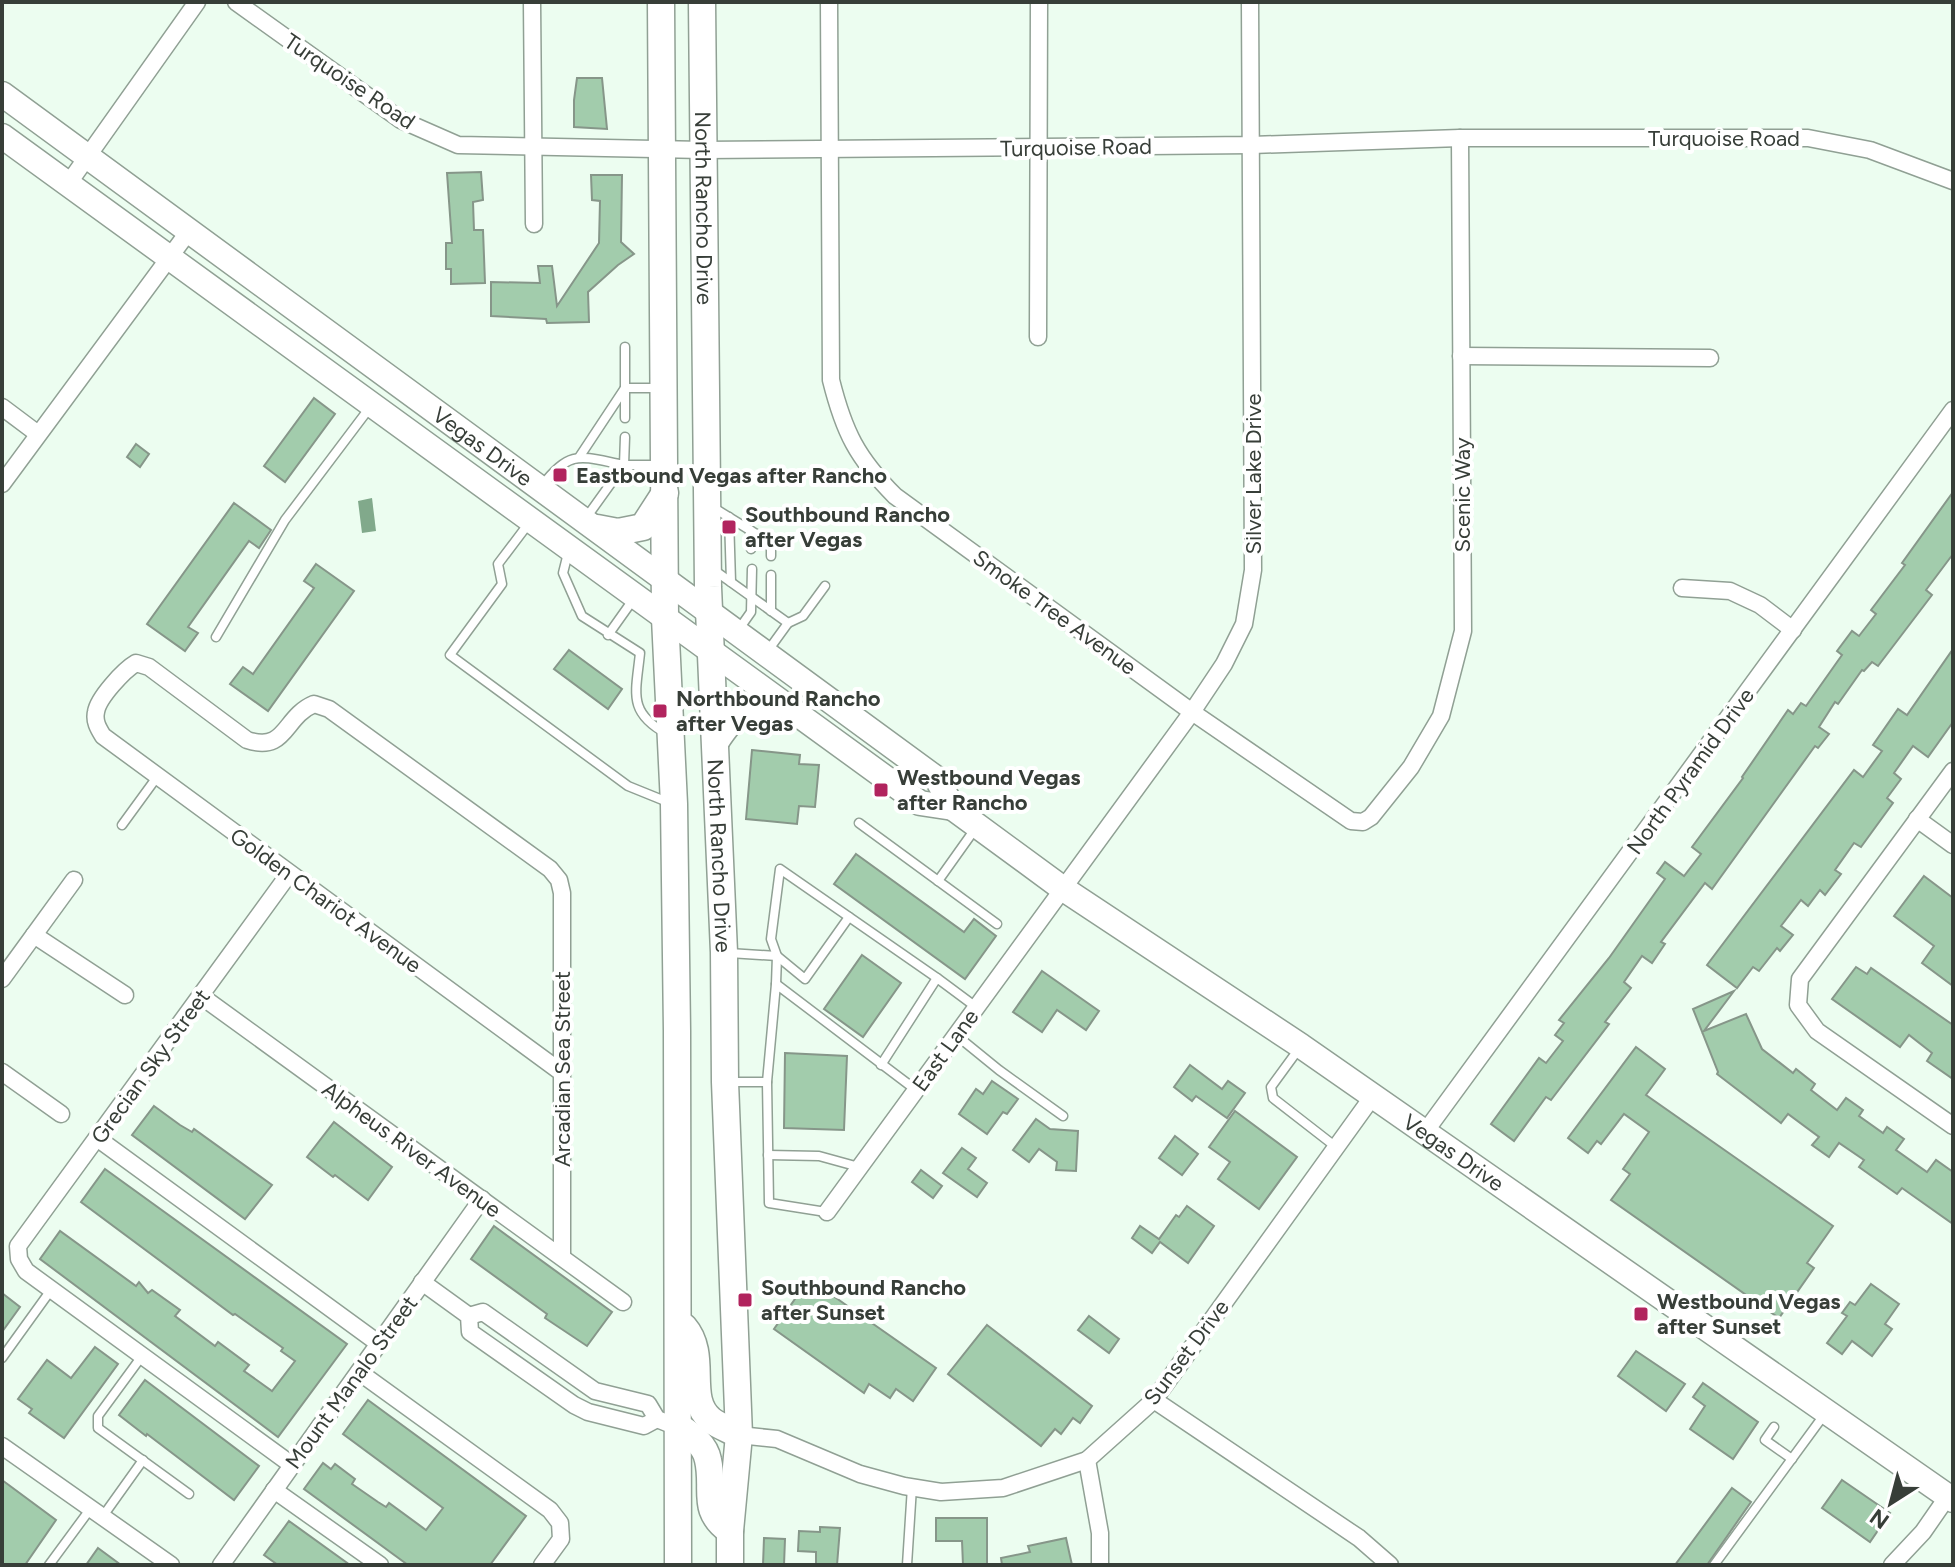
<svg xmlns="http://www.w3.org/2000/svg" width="1955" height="1567" viewBox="0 0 1955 1567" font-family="Figtree,sans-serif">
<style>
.water{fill:#81a98b}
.building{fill:#a2ccac;stroke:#869689;stroke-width:2}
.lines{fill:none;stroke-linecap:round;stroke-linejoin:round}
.service-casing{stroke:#90a094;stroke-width:11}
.minor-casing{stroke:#90a094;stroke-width:19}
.secondary-casing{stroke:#90a094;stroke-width:27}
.primary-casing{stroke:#90a094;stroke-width:29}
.service{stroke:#fff;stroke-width:8}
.minor{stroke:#fff;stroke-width:16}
.secondary{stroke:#fff;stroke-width:24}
.primary{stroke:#fff;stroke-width:26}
.poi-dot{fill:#b1245e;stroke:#fff;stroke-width:3}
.labels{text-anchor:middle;stroke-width:8;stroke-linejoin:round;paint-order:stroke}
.street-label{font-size:22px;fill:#373e38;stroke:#fff}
.poi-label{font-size:22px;font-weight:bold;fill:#373e38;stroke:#fff;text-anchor:start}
</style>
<rect width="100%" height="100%" fill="#ecfdf0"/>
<polygon class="water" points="372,498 376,531 362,533 358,501"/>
<g class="building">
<polygon points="577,78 602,78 607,129 574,127 574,100"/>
<polygon points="481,172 483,200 473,202 474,230 483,230 485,283 451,284 451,269 446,269 446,243 452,243 447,173"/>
<polygon points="591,175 622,175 621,242 634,254 618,265 588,292 589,322 547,323 546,319 491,316 491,282 540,283 538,266 552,266 557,306 599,243 600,201 592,200"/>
<polygon points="314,398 335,414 285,482 264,466"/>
<polygon points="136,444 149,454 140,467 127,457"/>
<polygon points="1953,492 1953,554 1926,590 1932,595 1878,666 1872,662 1864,671 1862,670 1838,704 1835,702 1819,727 1829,734 1818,748 1815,746 1712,889 1705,883 1661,942 1665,944 1652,963 1642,956 1624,982 1631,988 1605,1022 1609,1024 1551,1100 1546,1097 1514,1141 1491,1124 1539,1058 1546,1063 1563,1041 1555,1035 1564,1023 1559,1020 1609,958 1665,879 1657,873 1665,862 1684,876 1701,854 1692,847 1743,778 1742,777 1788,710 1793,714 1801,703 1806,706 1842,655 1837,651 1852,631 1859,636 1876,614 1871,610 1905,565 1902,563"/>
<polygon points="234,503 271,530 259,548 249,541 188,627 198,633 185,651 147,624"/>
<polygon points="316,564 354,591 268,711 230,684 243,667 253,674 314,588 304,581"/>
<polygon points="1953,649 1953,722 1928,757 1913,746 1894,773 1901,779 1887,798 1893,803 1861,847 1854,843 1835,870 1841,874 1825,895 1820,890 1808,906 1801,900 1781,926 1793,935 1780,951 1777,948 1759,971 1753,967 1737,988 1707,965 1854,770 1863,777 1882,751 1873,745 1898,709 1907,715"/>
<polygon points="569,650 622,689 608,709 554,669"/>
<polygon points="752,750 800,755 799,764 819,765 815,807 799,806 797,824 746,819"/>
<polygon points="856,854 964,932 974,919 996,936 965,979 834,884"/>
<polygon points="1924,876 1953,898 1953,986 1922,963 1934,946 1894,916"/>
<polygon points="862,955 901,983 863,1037 824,1009"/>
<polygon points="1856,967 1867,974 1871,968 1953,1025 1953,1079 1927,1061 1932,1053 1909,1035 1900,1047 1832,999"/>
<polygon points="1042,971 1099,1011 1086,1030 1057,1010 1042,1032 1013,1012"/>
<polygon points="1734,991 1704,1031 1746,1014 1762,1049 1793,1073 1796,1069 1815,1084 1811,1090 1837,1110 1846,1098 1863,1110 1859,1116 1883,1133 1887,1127 1904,1139 1896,1150 1927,1172 1936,1160 1953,1172 1953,1224 1902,1188 1897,1194 1859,1167 1864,1160 1839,1143 1829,1157 1812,1145 1819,1137 1788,1114 1781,1123 1717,1074 1718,1072 1693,1009"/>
<polygon points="1636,1047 1665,1069 1646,1095 1833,1226 1807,1263 1814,1268 1779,1318 1611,1200 1630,1174 1623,1169 1649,1132 1624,1114 1601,1144 1597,1141 1588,1153 1568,1138"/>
<polygon points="785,1053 847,1056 844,1130 784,1128"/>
<polygon points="1190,1065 1222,1089 1228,1081 1245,1093 1227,1118 1196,1096 1192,1101 1174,1087"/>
<polygon points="992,1081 1018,1099 1007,1114 1003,1112 987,1134 959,1114 976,1089 983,1094"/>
<polygon points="154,1106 180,1125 192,1132 194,1129 272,1185 245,1219 132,1135"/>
<polygon points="1235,1111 1297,1157 1259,1209 1218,1179 1230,1162 1209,1147"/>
<polygon points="1036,1119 1050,1129 1078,1131 1076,1171 1056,1170 1057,1162 1039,1149 1029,1162 1013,1150"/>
<polygon points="334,1122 392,1167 368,1200 335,1175 333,1177 307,1157"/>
<polygon points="1175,1136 1198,1154 1182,1175 1159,1158"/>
<polygon points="962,1148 976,1158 968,1169 987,1183 977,1197 943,1173"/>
<polygon points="105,1169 347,1344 278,1437 40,1259 60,1231 136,1286 139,1282 148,1293 152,1290 180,1310 175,1316 215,1346 218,1342 249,1365 244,1371 272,1391 295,1361 281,1351 283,1348 235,1314 233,1315 81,1202"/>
<polygon points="921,1170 942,1186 933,1198 912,1182"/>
<polygon points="1187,1206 1214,1226 1188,1263 1160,1242 1152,1253 1132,1238 1140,1226 1159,1239 1176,1215 1179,1217"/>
<polygon points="494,1226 612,1312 587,1346 545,1318 547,1314 471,1259"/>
<polygon points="809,1279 936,1368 913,1401 896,1389 890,1398 869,1384 864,1393 774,1329"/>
<polygon points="1871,1284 1899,1304 1885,1324 1892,1329 1872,1356 1852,1341 1842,1354 1827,1343 1847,1316 1842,1313 1850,1302 1855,1305"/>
<polygon points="2,1293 20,1307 2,1332"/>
<polygon points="1089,1316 1119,1339 1109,1353 1078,1330"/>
<polygon points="987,1325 1092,1406 1080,1423 1073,1418 1061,1434 1055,1429 1041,1446 948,1374"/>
<polygon points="95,1347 118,1364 64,1438 29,1413 32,1409 18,1399 47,1360 71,1378"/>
<polygon points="1636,1351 1685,1384 1666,1411 1618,1376"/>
<polygon points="145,1380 259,1466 234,1500 147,1434 146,1436 119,1415"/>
<polygon points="1703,1383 1758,1422 1733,1459 1690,1429 1705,1406 1693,1397"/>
<polygon points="368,1400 526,1516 490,1565 408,1565 304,1489 323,1463 331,1469 335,1464 355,1479 352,1484 378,1502 386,1507 389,1503 426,1530 443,1508 343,1434"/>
<polygon points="2,1480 56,1520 25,1565 2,1565"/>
<polygon points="1842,1480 1890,1513 1870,1542 1822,1508"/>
<polygon points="1732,1488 1751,1502 1707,1565 1675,1565"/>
<polygon points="936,1518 987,1518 987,1565 963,1565 962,1541 936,1541"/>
<polygon points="289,1521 350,1565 278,1565 264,1555"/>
<polygon points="820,1527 840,1528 837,1565 816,1565 816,1552 798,1551 799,1531 820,1532"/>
<polygon points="764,1538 785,1539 784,1565 763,1565"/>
<polygon points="1066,1538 1072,1565 1002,1565 1001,1558 1030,1552 1028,1546"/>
<polygon points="98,1548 121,1565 86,1565"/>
</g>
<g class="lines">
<g class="service-casing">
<g id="service">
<polyline points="625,418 625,347"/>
<polyline points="580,456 625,388 660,388"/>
<path d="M542,486c28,-38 40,-29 82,-21l1,-28"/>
<polyline points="714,508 771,543 771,556"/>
<polyline points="729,517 731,582"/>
<polyline points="586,518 624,465 661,465"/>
<polyline points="529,523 498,564 502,584 450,655 628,786 670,803"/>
<polyline points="750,530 751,549"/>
<path d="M568,553l-5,20 19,43 58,37c-4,40 -13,59 27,81"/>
<polyline points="714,570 788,623 767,652"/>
<polyline points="771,575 771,611"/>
<polyline points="788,623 803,616 825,586"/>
<polyline points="739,629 751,612 752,569"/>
<polyline points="608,635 635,597"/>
<polyline points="216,637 285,520 371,406"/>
<polyline points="859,823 997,924"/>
<polyline points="122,825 157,777"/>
<polyline points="938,881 975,829"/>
<polyline points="729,953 777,956 805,979 849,917"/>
<polyline points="776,984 777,956 771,939 780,869 937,978"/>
<polyline points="956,1035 999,1070 1063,1116"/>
<polyline points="1298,1050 1271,1087 1273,1098 1336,1147"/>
<polyline points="881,1065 937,978 976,1007"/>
<polyline points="729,1082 767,1082 776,984 916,1090"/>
<polyline points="767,1082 769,1203 826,1212"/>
<polyline points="768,1155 819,1156 859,1167"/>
<polyline points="142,1356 98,1416 98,1428 189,1494"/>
<polyline points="2,1358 51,1290"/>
<polyline points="1774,1427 1765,1440 1792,1459"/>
<polyline points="103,1516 143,1460"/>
<polyline points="49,1565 91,1508"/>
<polyline points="907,1565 912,1487"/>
<polyline points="1714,1565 1824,1415"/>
</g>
</g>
<g class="minor-casing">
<g id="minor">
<polyline points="236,2 401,120 458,145 703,150 1252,145 1460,138 1808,138 1870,150 1953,181"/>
<polyline points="532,2 534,224"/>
<path d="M829,2l2,378c13,52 26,78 64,116l297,216 159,109 12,1 8,-5 40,-50 30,-51 22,-85 -3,-493"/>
<polyline points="68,184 197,2"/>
<polyline points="1038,337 1039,2"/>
<polyline points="1461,356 1710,358"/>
<polyline points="2,407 38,434"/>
<polyline points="2,484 189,231"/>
<polyline points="1682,588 1730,591 1760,605 1793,630"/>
<polyline points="1953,771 1800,979 1798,1005 1817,1031 1953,1126"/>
<polyline points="1917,819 1953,845"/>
<polyline points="289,874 18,1246 19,1259 26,1271 292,1465"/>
<polyline points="34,935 125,995"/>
<polyline points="2,979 74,880"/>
<polyline points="201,996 623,1302"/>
<polyline points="2,1072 61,1114"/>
<path d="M561,1072l-458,-336c-5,-8 -9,-15 -7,-24 2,-14 28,-42 40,-49l13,4 98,73c40,13 36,-23 67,-36l15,5 221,160 9,11 3,13v364"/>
<polyline points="1425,1132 1953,410"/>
<polyline points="97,1138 378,1343"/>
<polyline points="827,1212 1192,712 1224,664 1244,624 1253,570 1250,2"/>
<polyline points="422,1282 469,1316 470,1332 574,1405 588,1412 644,1426 657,1419"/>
<polyline points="469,1316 483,1312 595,1391 648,1404 657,1419 667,1423"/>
<polyline points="359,1372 550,1510 560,1523 561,1539 542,1565"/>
<polyline points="1154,1400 1359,1538 1390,1565"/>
<polyline points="739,1435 777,1439 860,1474 904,1486 941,1492 1003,1488 1087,1460 1154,1400 1373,1096"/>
<polyline points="2,1446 171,1565"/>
<polyline points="1087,1460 1100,1533 1100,1565"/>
<polyline points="274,1490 380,1565"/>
<polyline points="221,1565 482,1199"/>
<polyline points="1892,1565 1923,1532 1948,1496"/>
</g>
</g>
<g class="secondary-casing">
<g id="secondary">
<path id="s1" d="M2,94l935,685 16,29 109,80 239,158 652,454"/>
<polyline points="2,136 920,803 953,808"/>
</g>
</g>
<g class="primary-casing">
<g id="primary">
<polyline points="661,2 665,618 674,804 677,1031 678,1565"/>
<path id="s2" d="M702,2l6,585 16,365 1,130 14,353 -9,96v34"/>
<polyline points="597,528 618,532 643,527 665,493"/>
<path d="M716,741c20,-31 32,-38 69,-36"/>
<path d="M684,1327c25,29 0,71 27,93 8,6 19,10 28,15"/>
<path d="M678,1426c13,9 27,18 30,34 7,30 -8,50 22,71"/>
</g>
</g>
<use href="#service" class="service"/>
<use href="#minor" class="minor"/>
<use href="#secondary" class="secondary"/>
<use href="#primary" class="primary"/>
</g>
<g class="poi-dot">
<rect x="552" y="467" width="16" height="16" rx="4"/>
<rect x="721" y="519" width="16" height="16" rx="4"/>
<rect x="652" y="703" width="16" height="16" rx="4"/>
<rect x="873" y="782" width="16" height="16" rx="4"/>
<rect x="737" y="1292" width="16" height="16" rx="4"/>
<rect x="1633" y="1306" width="16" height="16" rx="4"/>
</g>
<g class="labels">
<g class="street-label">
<text transform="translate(350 81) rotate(34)" y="8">Turquoise Road</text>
<text x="1724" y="146">Turquoise Road</text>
<text transform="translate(1076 147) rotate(-1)" y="8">Turquoise Road</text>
<text dy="8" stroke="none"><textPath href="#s2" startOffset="206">North Rancho Drive</textPath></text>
<text dy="8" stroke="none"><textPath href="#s1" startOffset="596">Vegas Drive</textPath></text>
<text transform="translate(1253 474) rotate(-90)" y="8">Silver Lake Drive</text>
<text transform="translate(1462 495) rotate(-90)" y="8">Scenic Way</text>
<text transform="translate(1055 612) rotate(36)" y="8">Smoke Tree Avenue</text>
<text transform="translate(1690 771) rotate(-54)" y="8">North Pyramid Drive</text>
<text dy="8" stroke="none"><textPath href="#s2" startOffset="854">North Rancho Drive</textPath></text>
<text transform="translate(326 900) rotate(36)" y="8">Golden Chariot Avenue</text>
<text transform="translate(945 1050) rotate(-54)" y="8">East Lane</text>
<text transform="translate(150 1066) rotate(-54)" y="8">Grecian Sky Street</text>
<text transform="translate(562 1069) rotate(-90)" y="8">Arcadian Sea Street</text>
<text transform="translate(412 1149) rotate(36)" y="8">Alpheus River Avenue</text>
<text dy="8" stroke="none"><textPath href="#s1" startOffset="1800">Vegas Drive</textPath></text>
<text transform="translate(1186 1352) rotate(-53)" y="8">Sunset Drive</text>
<text transform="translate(351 1382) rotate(-54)" y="8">Mount Manalo Street</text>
</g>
<g class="poi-label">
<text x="576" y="483">Eastbound Vegas after Rancho</text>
<text x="745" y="522">Southbound Rancho<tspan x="745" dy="25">after Vegas</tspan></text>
<text x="676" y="706">Northbound Rancho<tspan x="676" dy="25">after Vegas</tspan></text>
<text x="897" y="785">Westbound Vegas<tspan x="897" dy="25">after Rancho</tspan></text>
<text x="761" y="1295">Southbound Rancho<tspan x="761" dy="25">after Sunset</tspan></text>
<text x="1657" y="1309">Westbound Vegas<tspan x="1657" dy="25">after Sunset</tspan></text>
</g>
</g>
<rect width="1955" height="1567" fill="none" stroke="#373e38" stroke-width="8"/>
<g transform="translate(1891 1503) rotate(216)" stroke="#ffffff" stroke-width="6" paint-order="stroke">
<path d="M0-6L14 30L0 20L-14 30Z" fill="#373e38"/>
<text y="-12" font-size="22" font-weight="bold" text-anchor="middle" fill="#373e38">N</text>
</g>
</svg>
